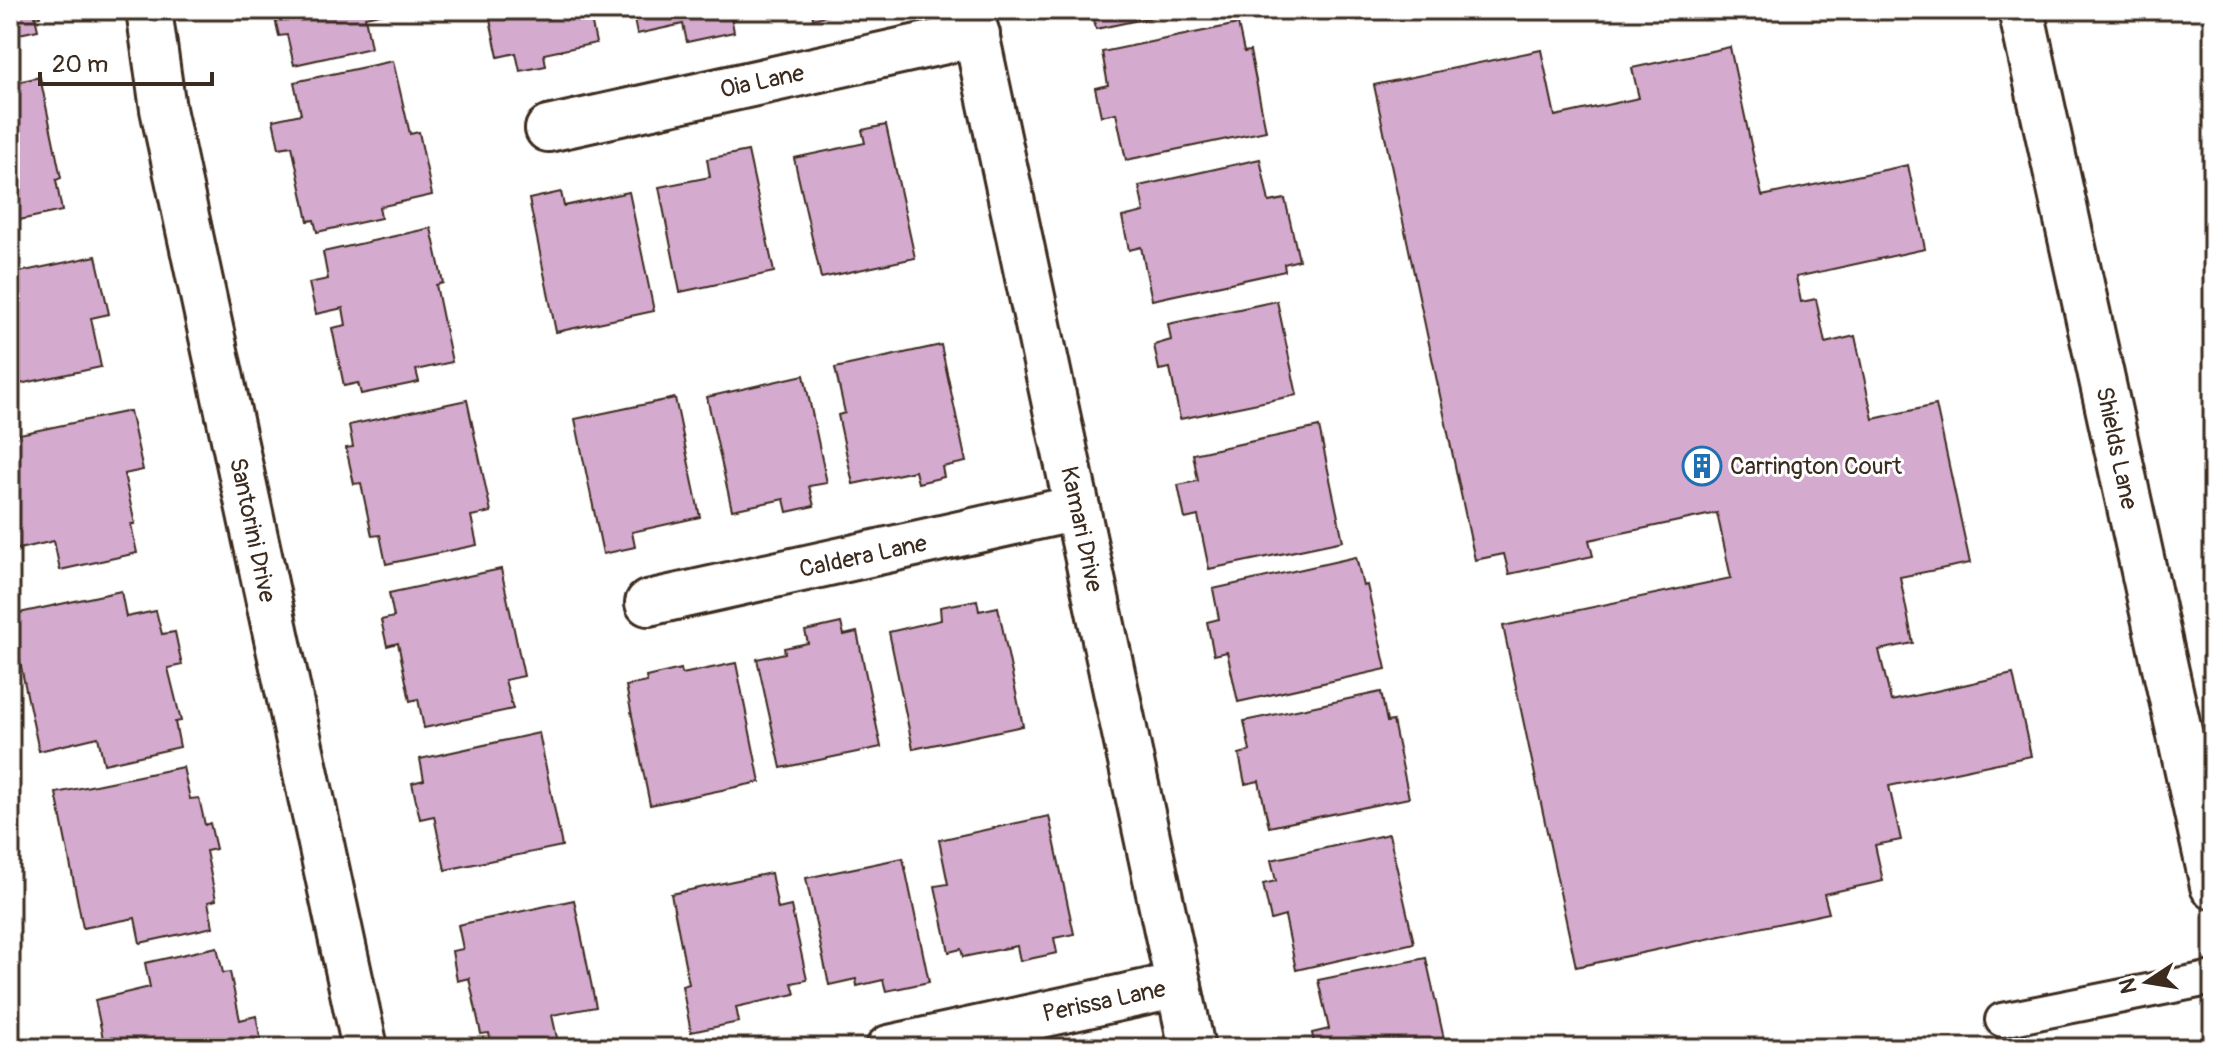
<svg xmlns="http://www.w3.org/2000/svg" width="2223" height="1058" viewBox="0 0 2223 1058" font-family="Pangolin,sans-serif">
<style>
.building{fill:#d4aacf;stroke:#3b2a1e;stroke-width:2}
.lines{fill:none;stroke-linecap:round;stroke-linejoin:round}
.lane-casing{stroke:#3b2a1e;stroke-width:38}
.street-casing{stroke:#3b2a1e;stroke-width:50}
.secondary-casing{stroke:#3b2a1e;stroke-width:50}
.lane{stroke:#fff;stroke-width:32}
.street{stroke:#fff;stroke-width:44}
.secondary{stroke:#fff;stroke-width:44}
.labels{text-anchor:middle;stroke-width:6;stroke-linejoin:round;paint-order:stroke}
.street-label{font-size:24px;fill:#3b2a1e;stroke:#fff}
.poi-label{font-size:24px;fill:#3b2a1e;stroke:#fff;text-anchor:start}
</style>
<rect width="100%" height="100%" fill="#fff"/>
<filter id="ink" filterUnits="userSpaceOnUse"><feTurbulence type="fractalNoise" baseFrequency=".0125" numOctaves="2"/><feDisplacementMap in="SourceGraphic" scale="16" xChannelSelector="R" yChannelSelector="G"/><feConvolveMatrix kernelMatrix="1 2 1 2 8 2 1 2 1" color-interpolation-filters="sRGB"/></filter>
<g filter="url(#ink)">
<g class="building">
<polygon points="10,10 39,10 40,16 35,17 38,30 10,36"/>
<polygon points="273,10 399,10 365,17 371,48 294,65 287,35 279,36"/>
<polygon points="488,10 589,10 596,43 544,54 546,66 520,71 516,53 498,57"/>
<polygon points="632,10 730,10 734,32 687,42 683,24 637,34"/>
<polygon points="812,10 851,10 813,19"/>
<polygon points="1092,10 1186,10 1096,29"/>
<polygon points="1238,24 1244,52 1250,51 1266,131 1126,160 1116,113 1101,116 1095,88 1108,85 1102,52"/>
<polygon points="1730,47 1762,196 1908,165 1925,249 1796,277 1801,302 1816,299 1825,343 1855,336 1873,419 1936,405 1970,563 1900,577 1913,643 1879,650 1891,701 2013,674 2031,756 1889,786 1901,840 1875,845 1883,881 1824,894 1829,913 1576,967 1503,626 1731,578 1717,513 1589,540 1593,556 1509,574 1504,554 1475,560 1374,85 1541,50 1555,116 1639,98 1632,68"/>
<polygon points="393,61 410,134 419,132 432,195 379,207 381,218 317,232 314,220 308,221 292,146 279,148 273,120 301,114 294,82"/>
<polygon points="10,70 13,83 40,77 61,178 56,180 62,211 10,222"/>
<polygon points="886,125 915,258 821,278 794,158 865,143 862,130"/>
<polygon points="748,151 774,272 680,292 659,187 710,177 707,159"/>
<polygon points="1260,159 1269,202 1285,199 1299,260 1284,264 1285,271 1152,300 1141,247 1129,250 1122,217 1144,212 1139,186"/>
<polygon points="561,192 564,206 629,192 654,311 556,332 529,199"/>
<polygon points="431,228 443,283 436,285 452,362 416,370 419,382 361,394 358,383 344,386 332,328 346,325 343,308 316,314 309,283 328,279 323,252"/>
<polygon points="96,256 109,314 91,318 101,367 10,386 10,274"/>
<polygon points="1277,301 1297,395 1180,419 1170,368 1159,370 1154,345 1171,340 1168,324"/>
<polygon points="941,345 966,462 942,467 944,477 918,483 915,471 853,484 838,415 845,413 835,368"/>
<polygon points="804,375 827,483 809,486 814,506 787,512 784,499 732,510 707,397"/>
<polygon points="675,398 700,517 632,532 635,547 603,554 575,419"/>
<polygon points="467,400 491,512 471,516 477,545 386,564 380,535 372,536 361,483 354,484 346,448 353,447 349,425"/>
<polygon points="130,411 143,470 124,474 135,524 131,524 137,553 60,570 54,541 10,551 10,436"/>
<polygon points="1319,427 1343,541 1209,569 1198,516 1185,519 1178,485 1198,481 1193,454"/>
<polygon points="1356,557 1363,586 1367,585 1386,669 1238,702 1227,652 1214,655 1207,622 1219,619 1213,589"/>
<polygon points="501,569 524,676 505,680 513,709 424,728 418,699 410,701 398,643 387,646 381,620 394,617 389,593"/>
<polygon points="121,591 126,617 156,611 162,634 175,632 182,665 168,668 181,721 175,722 180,747 104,764 98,737 39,751 10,615"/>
<polygon points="977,600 979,611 998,607 1023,726 913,749 889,632 941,620 940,607"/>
<polygon points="841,623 844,635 857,632 881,747 781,768 757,659 785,653 784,648 808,643 805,631"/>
<polygon points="736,663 760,782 650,805 626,686 647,682 646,677 681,669 682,674"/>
<polygon points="1381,692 1387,722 1393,721 1409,798 1269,827 1259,781 1245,784 1239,754 1250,751 1244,721"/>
<polygon points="539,733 562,846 445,870 434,816 420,819 412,783 424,780 420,759"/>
<polygon points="183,767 190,799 199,798 205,825 210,823 216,849 206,851 216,900 208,902 213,927 140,943 135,918 83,928 56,793"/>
<polygon points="1049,816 1074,934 1054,938 1057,953 1020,961 1017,946 963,957 961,949 949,952 935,886 948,884 939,840"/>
<polygon points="1389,834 1414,943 1296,970 1285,916 1271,920 1263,884 1276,881 1271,860"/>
<polygon points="903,858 929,982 886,991 883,980 857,986 856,979 829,985 806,878"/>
<polygon points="771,873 778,909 791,906 807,980 792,983 795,994 736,1007 739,1022 691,1032 682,986 689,984 671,894"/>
<polygon points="574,900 596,1007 552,1015 559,1047 492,1048 489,1033 481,1034 469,978 457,981 452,951 463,949 458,925"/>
<polygon points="217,947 223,973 230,972 240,1020 256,1016 262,1045 250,1048 105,1048 95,1000 150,987 145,963"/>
<polygon points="1426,958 1446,1048 1315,1048 1312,1033 1329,1029 1318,980"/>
</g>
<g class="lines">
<g class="lane-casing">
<polyline id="lane" points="2002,1020 2213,978"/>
</g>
<g class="street-casing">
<g id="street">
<polyline points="149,10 163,109 365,1048"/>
<polyline points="971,10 1192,1048"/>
<polyline points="548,129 977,34"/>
<polyline points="648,603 1077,508"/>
<polyline points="889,1048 1179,985"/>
</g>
</g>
<g class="secondary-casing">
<polyline id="secondary" points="2021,10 2213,886"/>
</g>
<use href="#lane" class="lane"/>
<use href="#street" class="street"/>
<use href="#secondary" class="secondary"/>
</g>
</g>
<defs>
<g id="building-ring" transform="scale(2)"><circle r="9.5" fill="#fff" stroke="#1f6fb2" stroke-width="1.5"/><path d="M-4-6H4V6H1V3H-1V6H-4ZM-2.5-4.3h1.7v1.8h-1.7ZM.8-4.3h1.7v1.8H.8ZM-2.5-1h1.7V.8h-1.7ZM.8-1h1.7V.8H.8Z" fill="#1f6fb2"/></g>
</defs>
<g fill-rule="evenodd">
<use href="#building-ring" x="1702" y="466"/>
</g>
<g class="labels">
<g class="street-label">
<text transform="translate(762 81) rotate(-12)" y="8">Oia Lane</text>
<text transform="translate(2117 448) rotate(78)" y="8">Shields Lane</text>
<text transform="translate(1082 529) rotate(78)" y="8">Kamari Drive</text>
<text transform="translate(253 530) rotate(78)" y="8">Santorini Drive</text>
<text transform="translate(863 556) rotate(-12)" y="8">Caldera Lane</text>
<text transform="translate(1104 1001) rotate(-12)" y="8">Perissa Lane</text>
</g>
<g class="poi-label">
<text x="1730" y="474">Carrington Court</text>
</g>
</g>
<rect width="2223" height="1058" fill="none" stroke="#fff" stroke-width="40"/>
<rect x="20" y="20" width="2183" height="1018" fill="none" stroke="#3b2a1e" stroke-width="3" filter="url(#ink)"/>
<g transform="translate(2147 982) rotate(258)" stroke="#ffffff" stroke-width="6" paint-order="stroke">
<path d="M0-6L14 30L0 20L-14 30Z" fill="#3b2a1e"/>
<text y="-12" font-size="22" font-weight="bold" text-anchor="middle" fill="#3b2a1e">N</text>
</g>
<path d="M40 72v12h172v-12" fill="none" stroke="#3b2a1e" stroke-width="4"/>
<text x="52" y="72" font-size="24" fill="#3b2a1e" stroke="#ffffff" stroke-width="6" paint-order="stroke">20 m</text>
</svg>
